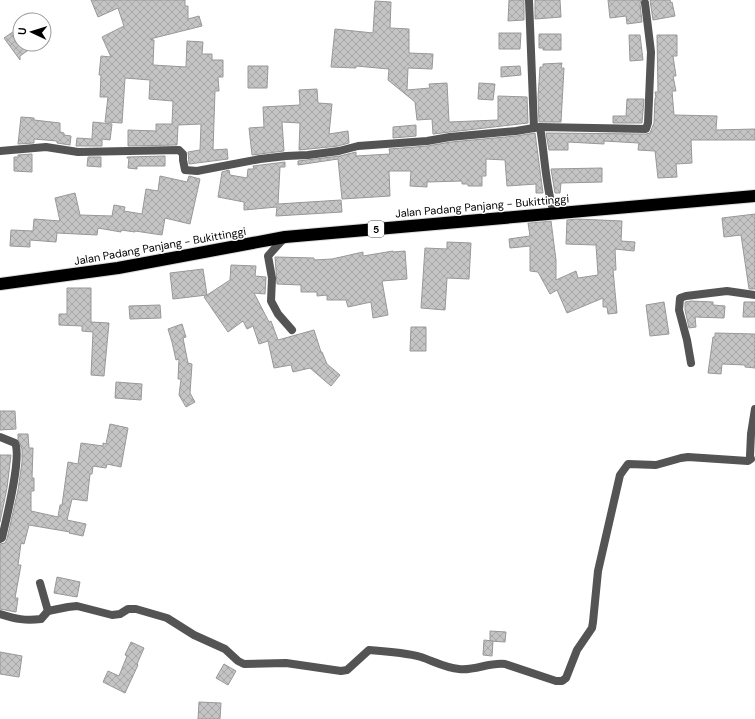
<svg xmlns="http://www.w3.org/2000/svg" width="755" height="719" viewBox="0 0 755 719" font-family="'DM Sans',sans-serif">
<style>
.building{fill:url(#building-cross-hatch);stroke:#989898}
.lines{fill:none;stroke-linecap:round;stroke-linejoin:round}
.highway-casing{stroke:#dbdbdb;stroke-width:14}
.street{stroke:#545454;stroke-width:8}
.highway{stroke:#000;stroke-width:12}
.labels{text-anchor:middle;stroke-width:3;stroke-linejoin:round;paint-order:stroke}
.shield{fill:#fff;stroke:#4c4c4c;stroke-width:1}
.shield-label{font-size:10px;font-weight:bold;fill:#000}
.street-label{font-size:11px;fill:#000;stroke:#fff}
</style>
<defs>
<pattern id="building-cross-hatch" width="8" height="8" patternUnits="userSpaceOnUse"><rect width="8" height="8" fill="#c4c4c4"/><path d="M0 0l8 8M0 8l8-8" fill="none" stroke="#a7a7a7"/></pattern>
</defs>
<rect width="100%" height="100%" fill="#fff"/>
<g class="building">
<polygon points="91,0 185,0 185,6 188,6 188,19 199,16 202,26 150,39 154,40 153,65 186,67 187,41 203,42 202,54 212,54 212,60 223,60 223,77 218,77 219,91 215,91 213,150 227,149 228,159 189,164 188,152 200,150 201,124 178,125 177,145 128,146 128,130 156,131 156,124 172,124 173,101 149,99 150,80 125,78 122,123 105,122 108,97 100,97 101,75 99,75 101,56 111,57 102,37 124,26 118,8 98,17"/>
<polygon points="509,0 524,0 524,20 508,21"/>
<polygon points="535,0 560,0 561,17 535,19"/>
<polygon points="608,0 641,0 640,4 642,22 627,24 626,16 610,18"/>
<polygon points="650,0 670,0 671,3 672,2 675,16 653,20"/>
<polygon points="375,1 391,2 390,28 409,29 409,53 433,54 432,69 408,68 407,90 430,88 429,84 447,83 449,122 498,120 498,96 527,97 528,123 433,134 432,119 417,120 415,102 388,80 389,69 356,66 356,68 331,67 335,29 373,33"/>
<polygon points="20,27 20,44 37,44 20,56 20,60 4,38"/>
<polygon points="499,33 521,33 520,49 499,49"/>
<polygon points="539,34 561,34 561,50 543,50 543,48 539,48"/>
<polygon points="629,35 640,35 643,60 630,61"/>
<polygon points="657,35 677,35 677,56 673,56 676,76 673,76 676,91 672,91 674,115 717,116 716,130 755,129 755,140 691,140 692,163 676,164 677,177 658,178 655,151 638,150 639,143 604,141 604,144 568,142 568,150 549,150 546,133 646,134 650,133 654,123 655,98 656,98 655,92 658,92"/>
<polygon points="562,63 561,68 564,68 561,122 539,122 538,97 540,67 543,67 543,64"/>
<polygon points="248,66 268,66 267,88 248,88"/>
<polygon points="520,66 521,75 501,77 501,67"/>
<polygon points="479,83 495,84 493,100 478,99"/>
<polygon points="317,89 318,103 332,104 329,134 348,131 349,143 338,146 299,150 300,123 282,122 284,151 252,155 249,128 264,127 263,107 300,105 299,90"/>
<polygon points="627,99 644,99 642,123 613,123 613,116 626,116"/>
<polygon points="21,117 34,118 34,120 60,123 60,132 64,133 64,135 71,136 70,145 57,143 57,141 34,139 34,143 18,144"/>
<polygon points="93,122 112,124 110,140 102,139 102,146 76,146 77,138 92,139"/>
<polygon points="416,125 416,136 393,138 393,127"/>
<polygon points="535,133 543,193 536,193 536,184 507,186 505,160 486,159 486,176 482,176 482,186 468,186 468,184 462,184 462,181 427,182 427,187 410,186 411,171 389,171 390,196 342,199 338,159 298,165 298,161 340,156 356,152 356,156 390,154 389,149 427,146 451,142 516,136"/>
<polygon points="32,154 32,172 14,171 14,157 18,157 18,155"/>
<polygon points="165,156 165,166 137,166 137,169 128,168 129,158 127,158 127,157"/>
<polygon points="88,157 101,157 101,167 87,166"/>
<polygon points="285,162 285,167 280,167 278,204 341,200 342,212 276,216 277,207 244,210 244,202 218,197 222,172 229,170 230,175 247,178 248,169 254,169 253,166"/>
<polygon points="602,168 602,182 561,183 560,193 555,193 551,169"/>
<polygon points="160,176 187,182 189,176 200,179 190,224 165,218 162,235 135,231 135,232 121,230 121,232 98,228 97,235 57,233 56,242 30,240 30,247 10,246 11,230 33,231 34,219 60,221 55,198 75,193 80,215 112,216 114,205 125,207 124,211 142,214 146,189 158,191"/>
<polygon points="755,214 755,289 749,289 741,235 724,237 722,218"/>
<polygon points="577,219 622,221 621,241 635,242 634,251 615,249 616,270 613,270 617,313 608,314 607,307 603,307 603,298 567,313 557,290 550,294 538,272 530,271 530,246 510,248 509,239 530,236 528,223 551,221 556,260 556,280 576,271 578,278 598,275 596,245 566,244 567,220"/>
<polygon points="447,242 471,243 469,279 447,278 445,310 421,308 425,248 447,249"/>
<polygon points="393,251 393,252 405,251 407,279 382,281 388,315 373,318 371,302 348,307 346,300 327,300 327,295 317,296 317,292 301,292 301,285 277,284 275,257 314,258 314,260 332,259 363,252 363,256"/>
<polygon points="231,265 256,266 255,276 266,277 265,294 254,293 269,322 271,321 278,340 314,330 321,352 322,352 327,364 340,375 331,386 310,368 293,372 291,365 274,368 268,341 259,344 253,326 247,329 243,321 228,332 204,297 230,280"/>
<polygon points="203,269 207,295 173,299 170,273"/>
<polygon points="67,288 91,288 91,322 109,323 104,376 91,375 93,332 82,331 82,326 59,325 59,314 67,314"/>
<polygon points="691,301 713,302 713,305 725,306 724,318 695,317 696,327 689,328 685,310 685,302"/>
<polygon points="664,302 669,334 650,336 646,305"/>
<polygon points="744,302 755,302 755,317 743,317"/>
<polygon points="160,305 161,318 130,319 129,306"/>
<polygon points="182,324 186,337 183,338 188,363 192,364 190,393 195,402 186,407 179,395 181,379 178,379 179,359 176,360 172,342 168,329"/>
<polygon points="411,327 426,327 426,351 410,351"/>
<polygon points="715,333 755,334 755,368 745,367 745,365 722,364 721,374 708,373 713,337 715,337"/>
<polygon points="116,382 142,384 141,400 115,398"/>
<polygon points="0,411 15,411 16,429 0,430"/>
<polygon points="110,424 128,428 121,467 107,464 106,468 93,466 92,474 90,474 87,501 72,499 67,520 86,524 83,536 69,533 70,532 29,525 24,544 21,543 18,565 21,565 15,598 18,598 16,612 0,609 0,544 5,543 7,539 18,490 22,462 22,449 18,439 18,434 28,434 29,448 33,448 32,478 34,478 34,491 31,491 31,511 58,517 60,505 62,505 68,462 78,464 81,443 103,446 103,443 106,444"/>
<polygon points="0,455 11,455 7,488 0,522"/>
<polygon points="57,577 80,582 77,597 54,593"/>
<polygon points="490,631 506,632 505,642 490,641"/>
<polygon points="484,640 493,641 492,656 483,655"/>
<polygon points="131,642 144,648 137,664 138,665 125,693 103,682 108,671 119,676 127,656 125,655"/>
<polygon points="0,652 22,656 19,677 0,674"/>
<polygon points="224,664 236,671 228,685 216,678"/>
<polygon points="199,702 221,703 220,719 198,719"/>
</g>
<g class="lines">
<g class="highway-casing">
<polyline id="highway" points="0,284 118,268 285,237 755,196"/>
</g>
<g class="street">
<polyline points="529,0 534,128"/>
<path d="M540,127c5,29 5,58 14,86"/>
<polyline points="0,151 46,147 78,152 179,150 183,154 183,160 185,170 197,171 260,159 286,156 308,155 339,151 358,146 427,141 450,137 516,131 540,127 646,129 648,123 651,52 645,3"/>
<polyline points="285,237 268,256 272,278 271,301 278,314 292,330"/>
<polyline points="691,363 687,340 679,310 680,298 686,296 727,291 755,295"/>
<path d="M0,437l15,6c7,14 -9,77 -13,95l-2,1"/>
<polyline points="40,583 48,611"/>
<path d="M0,614c16,5 25,7 41,5l7,-8 20,-4 9,-1 35,9 8,-1 8,-5h8l31,9 27,17 31,14 13,12 6,3 42,-1 55,8 6,-1 22,-20c14,1 38,3 52,7 12,4 25,11 38,12 16,2 30,-7 46,-5l51,17h6l4,-3 11,-28 15,-22 1,-6 5,-51 22,-96 8,-11 28,1 25,-7 7,-1 60,4 3,-2 -1,-3 1,-22 4,-25"/>
</g>
<use href="#highway" class="highway"/>
</g>
<g class="labels">
<rect class="shield" x="368" y="221" width="16" height="16" rx="3"/>
<g class="shield-label">
<text x="376" y="233">5</text>
</g>
<g class="street-label">
<text transform="translate(482 206) rotate(-5)" y="4">Jalan Padang Panjang - Bukittinggi</text>
<text transform="translate(160 246) rotate(-10)" y="4">Jalan Padang Panjang - Bukittinggi</text>
</g>
</g>
<g transform="translate(32 32) rotate(274)"><circle r="19" fill="#ffffff" stroke="#999999"/>
<path d="M0-3L7 15L0 10L-7 15Z" fill="#000000"/>
<text y="-6" font-size="11" font-weight="bold" text-anchor="middle" fill="#000000">U</text>
</g>
</svg>
